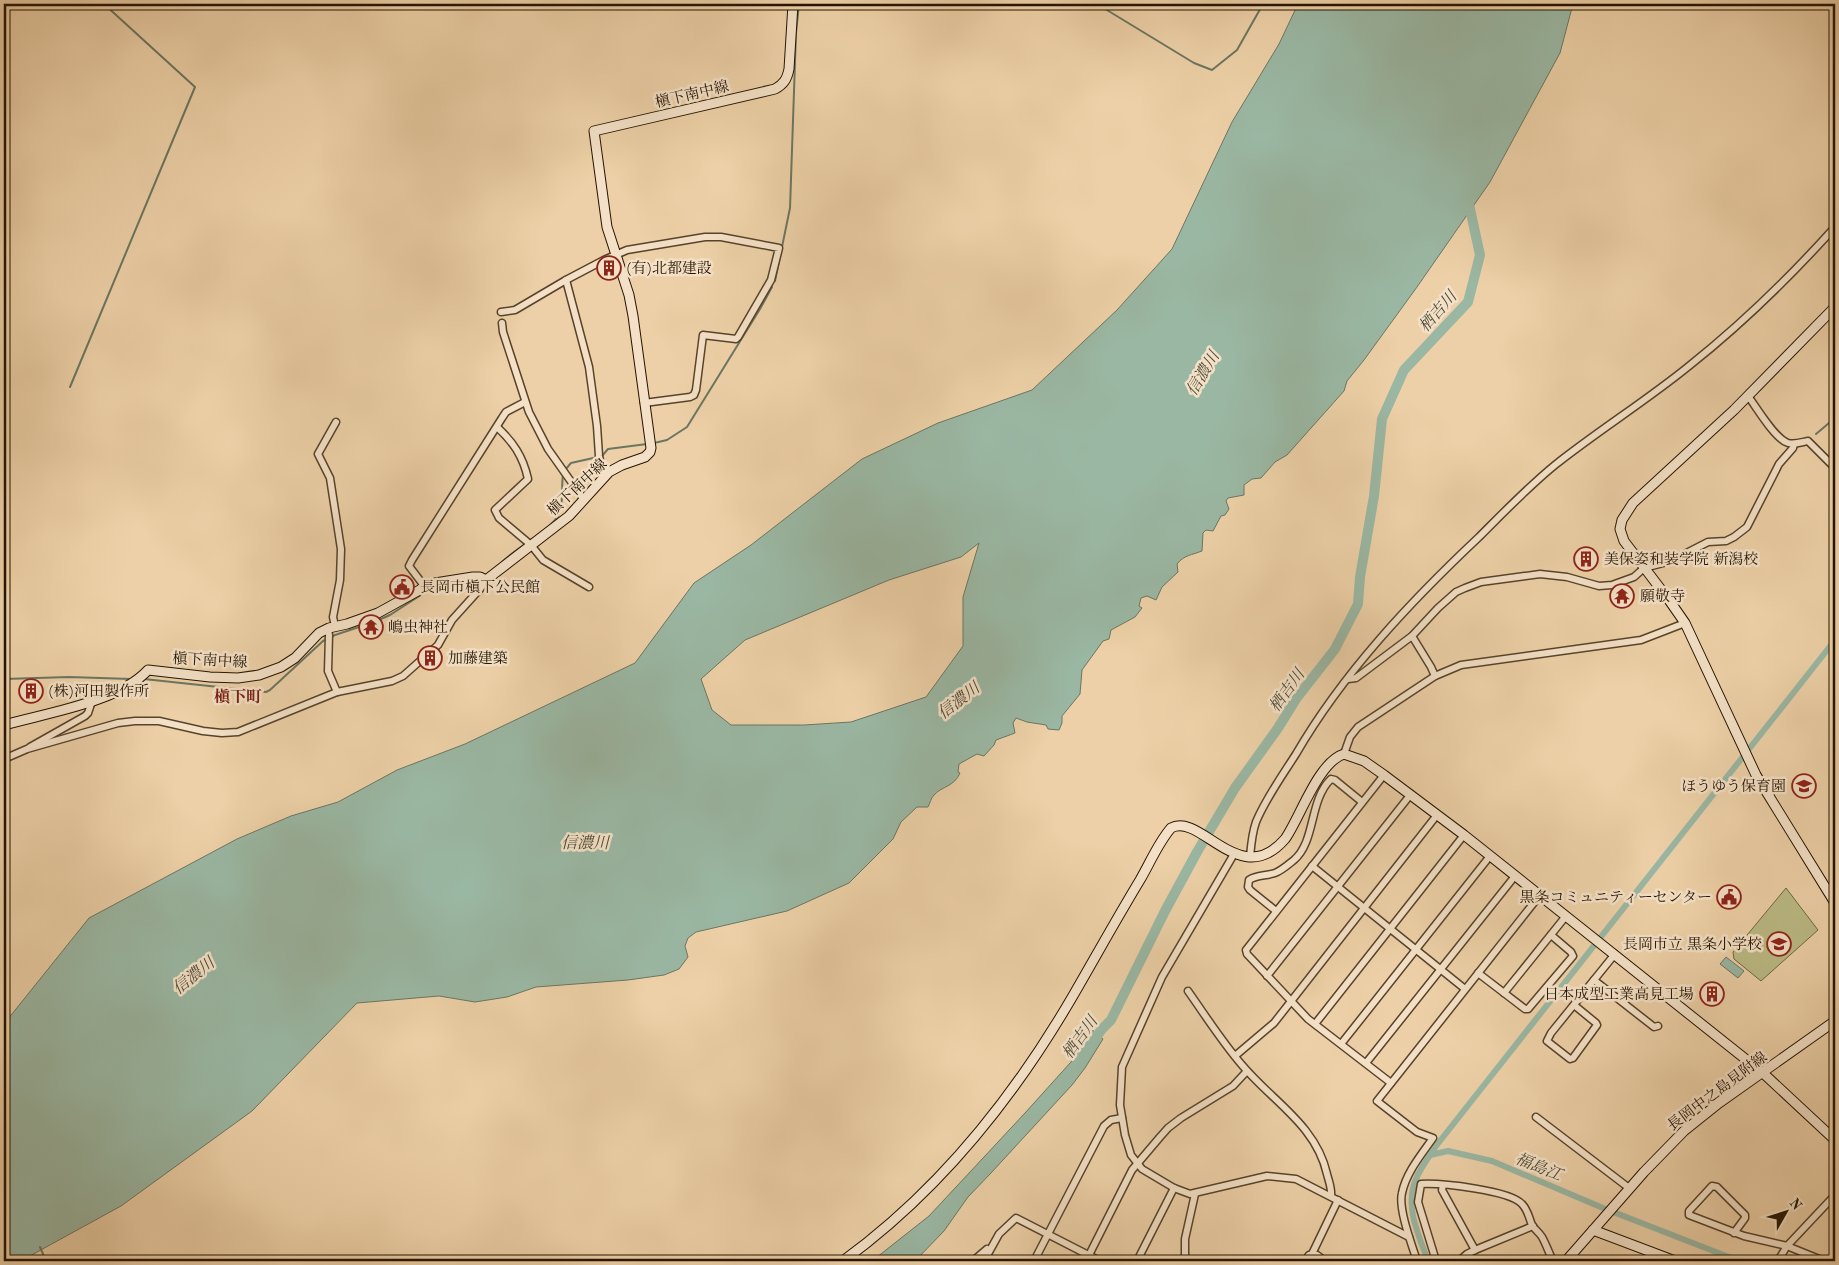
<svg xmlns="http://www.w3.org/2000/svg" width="1839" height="1265" viewBox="0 0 1839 1265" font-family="'Old Standard TT','Noto Serif JP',serif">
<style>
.green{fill:#bbba85;stroke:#706743}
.water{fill:#9ab7a3;stroke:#6b7662;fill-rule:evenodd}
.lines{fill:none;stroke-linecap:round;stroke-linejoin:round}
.stream{stroke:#6b7662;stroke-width:2}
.canal{stroke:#9ab7a3;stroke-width:6}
.river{stroke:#9ab7a3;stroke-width:10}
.street-casing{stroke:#57432a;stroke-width:9}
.secondary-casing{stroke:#251401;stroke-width:11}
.street{stroke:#f3e0c6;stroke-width:6}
.secondary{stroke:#f3e0c6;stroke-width:9}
.labels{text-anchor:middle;stroke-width:5;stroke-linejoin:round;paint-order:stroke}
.street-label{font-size:15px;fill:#251401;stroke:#f3e0c6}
.poi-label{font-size:15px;fill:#251401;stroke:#f3e0c6;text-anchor:start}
.water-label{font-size:16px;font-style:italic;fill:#4e4d3a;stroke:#f3e0c6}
.neighbourhood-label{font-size:16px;font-weight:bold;fill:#7a1f14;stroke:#f3e0c6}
</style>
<rect width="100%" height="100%" fill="#edd0a7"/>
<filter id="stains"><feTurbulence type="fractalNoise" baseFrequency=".004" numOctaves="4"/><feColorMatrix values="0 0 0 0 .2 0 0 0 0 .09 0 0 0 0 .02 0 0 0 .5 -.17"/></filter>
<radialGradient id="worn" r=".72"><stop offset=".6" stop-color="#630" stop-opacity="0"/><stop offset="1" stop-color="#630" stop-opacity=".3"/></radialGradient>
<polygon class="green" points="1786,888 1818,930 1761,981 1734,959 1733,952"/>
<g class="water">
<path d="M1298,4h275l-13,49 -70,129 -73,105 -53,73 -17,21 -3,10 -57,64 -12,7 -14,16 -9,1 -8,6v10l-16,3 -2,3 3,8 -4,6 -4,1 -8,15 -7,-1 -3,3 -1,18c-10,4 -18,4 -25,13l1,8 -16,15 -6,13 -9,-4 -6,2 -2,8 3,2 -7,9 -24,13 -2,9 -6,2 -21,29 -2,24 -18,22v7l-3,7 -11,-1 -2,-4 -19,-3 -11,-4 -3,5 2,10 -19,7 -2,5 -10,11 -7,-2 -18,10 -1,8 2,1c-6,14 -18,13 -26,22 -3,3 -4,8 -6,12h-11l-16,15 -8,17 -44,44 -62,28 -91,21 -8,6 -3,8 3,11 -9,12 -15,6 -36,5 -92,7 -29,10 -32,5 -36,-6 -82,7 -105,108 -131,95 -93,51 -3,4h-21v-237l85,-106 148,-79 54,-23 47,-14 59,-32 68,-26 170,-81 59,-80 57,-38 111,-86 76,-36 94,-33 85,-80 55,-61 60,-127 47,-78zM979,543l-16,54v49l-37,51 -75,25 -47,3h-73l-19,-15 -11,-31 44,-39 144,-60 72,-23z"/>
<polygon points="1726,957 1744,971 1738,978 1720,964"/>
<polygon points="1089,1027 1103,1039 1085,1068 1072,1085 991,1173 968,1197 944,1231 915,1261 872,1261 929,1216 1025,1113 1071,1062"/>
</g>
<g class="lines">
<g class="stream">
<polyline points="1097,4 1194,63 1212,70 1237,50 1263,4"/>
<polyline points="775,281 790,208 796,33 799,4"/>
<polyline points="70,387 195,87 104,4"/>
<polyline points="1816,434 1835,418"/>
<polyline points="654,443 667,440 687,427 760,309 772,287"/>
<polyline points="565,470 571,463 602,456 608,449 647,444"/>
<path d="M501,563c14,-15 50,-32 58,-49 5,-11 2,-27 4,-39"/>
<polyline points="4,679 69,677 131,679"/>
<polyline points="144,679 266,692 270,690 323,641 335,635 374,622 390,615 424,593 433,589 478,581"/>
<polyline points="40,1247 46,1261"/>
</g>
<g class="canal">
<polyline points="1430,1155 1448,1151 1492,1161 1603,1208 1739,1261"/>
<path d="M1428,1261c-9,-25 -24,-55 -12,-82 5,-12 13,-22 20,-33l399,-506"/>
</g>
<polyline class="river" points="1091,1044 1102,1029 1111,1020 1165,911 1197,852 1235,788 1278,728 1296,699 1335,649 1358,604 1360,577 1374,496 1382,419 1404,370 1468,302 1480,255 1467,195"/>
<g class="street-casing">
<g id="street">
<polyline points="566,280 589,367 597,426 599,456 602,471 605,477"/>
<polyline points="501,312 515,310 566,280 604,260 627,250 705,237 721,237 779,248 771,280 738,337 736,339 703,335 696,390 694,395 690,397 644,403"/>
<polyline points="502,323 503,332 529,412 548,449 584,500"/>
<path d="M1748,396c9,12 27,43 40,47 6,2 14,-1 20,-2l27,27"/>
<path d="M497,427c16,15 26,29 31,52l-33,31 4,8 32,27 12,15 46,27"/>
<polyline points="425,587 409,566 412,560 502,418 506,412 525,402"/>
<polyline points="335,626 333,617 340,580 341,549 330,478 318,454 336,422"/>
<polyline points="328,629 329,635 328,671 337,692"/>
<polyline points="1412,636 1431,667 1435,676"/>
<polyline points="1348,679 1356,678 1412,636 1438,608 1456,592 1465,588 1481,582 1540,574 1567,577 1599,586 1612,585 1634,577 1644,568 1671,561 1708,542 1726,541 1734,537 1747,527 1779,464 1793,448 1794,444"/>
<polyline points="30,747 85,716 88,713 92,701"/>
<polyline points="1344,754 1350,737 1358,727 1435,676 1461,665 1641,640 1685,623"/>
<polyline points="4,759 27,749 118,723 135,721 159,721 203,731 222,733 238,732 337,692 392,681 403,676 438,645 452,620 480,589 486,580"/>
<polyline points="1384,775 1246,950 1247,954 1308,1019 1391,1083"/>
<polyline points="1234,854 1162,977 1122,1067 1120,1105 1125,1135 1131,1155 1142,1169 1174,1188 1190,1194 1267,1176 1296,1179 1409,1237"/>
<path d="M1250,857c1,-12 2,-24 6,-35 10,-24 26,-46 40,-68 47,-81 115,-153 183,-217 25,-25 49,-50 76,-72 44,-35 91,-64 134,-99 53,-42 101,-89 146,-139"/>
<polyline points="1312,866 1465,989"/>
<path d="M1276,911l-26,-21 -2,-3 1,-7c7,-5 17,-4 26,-7 6,-2 14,-9 19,-13 22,-19 15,-60 37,-81l4,1 27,22"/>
<polyline points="1478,973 1525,1009 1528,1009 1573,956 1571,952 1551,935"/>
<polyline points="1267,976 1411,794"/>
<polyline points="1594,980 1654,1027 1658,1026"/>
<path d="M1188,991c17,24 34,51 54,74 30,36 74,60 85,109 2,8 5,15 4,22"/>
<polyline points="1504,993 1566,916"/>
<polyline points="1574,1005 1596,1023 1597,1025 1573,1058 1570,1059 1547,1041 1551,1033 1615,954"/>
<polyline points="1315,1024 1464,835"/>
<polyline points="1341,1044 1490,856"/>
<polyline points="1235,1056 1274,1023 1437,815"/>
<polyline points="1366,1063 1515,876"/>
<polyline points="1536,1117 1629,1188"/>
<polyline points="1443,1185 1442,1190 1475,1250"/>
<polyline points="1734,1233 1745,1218 1745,1215 1717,1187 1712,1186 1689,1211 1689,1215 1744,1236 1787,1246 1824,1261"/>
<polyline points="1312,1254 1317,1255 1325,1261"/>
<polyline points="1779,1259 1787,1246 1835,1195"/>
<polyline points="973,1261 987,1249"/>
<polyline points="984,1261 999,1234 1016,1218 1100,1261"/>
<polyline points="1034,1261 1104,1126 1111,1120 1122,1118"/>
<polyline points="1086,1261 1132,1170 1160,1137 1168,1128 1181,1118 1233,1086 1247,1071"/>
<polyline points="1137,1261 1174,1188"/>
<polyline points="1185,1261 1185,1239 1195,1194"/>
<polyline points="1305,1261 1309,1255 1312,1254 1338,1200"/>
<path d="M1417,1261c-5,-16 -19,-52 -15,-68 4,-20 19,-38 31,-55l-16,-6 -40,-31 163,-206"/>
<path d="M1436,1261l-18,-59 3,-18c20,-1 88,6 101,20 6,6 7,14 10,21 2,4 7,7 10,12 4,7 7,16 11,24"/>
<polyline points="1459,1261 1467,1254 1475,1250 1533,1226"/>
</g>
</g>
<g class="secondary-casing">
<g id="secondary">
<polyline points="1835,307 1734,410 1633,503 1622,520 1620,529 1624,541 1669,600 1685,623 1756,775 1835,903"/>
<path d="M4,725c42,-12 115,-23 144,-55l62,7 28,1 21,-3 22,-8 14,-9 24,-25 10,-5 18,-4 31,-11 47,-26 10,-4 38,-6h7l6,3 83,-64 40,-44 13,-7 23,-8 5,-5 1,-4 -18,-132 -4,-21 -22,-68 -13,-96 181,-42c9,-5 12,-10 14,-20l4,-65"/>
<polyline points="1593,1230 1675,1261"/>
<path d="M843,1261c95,-69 172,-165 231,-267 22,-38 43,-76 66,-114 10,-17 18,-37 31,-52 30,-16 69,63 114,11 15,-21 33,-77 59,-85l20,7 20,14 80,60 299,238 72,67"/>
<polyline points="1566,1261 1644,1172 1684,1131 1719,1103 1835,1021"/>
</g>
</g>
<use href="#street" class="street"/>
<use href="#secondary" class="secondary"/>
</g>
<defs>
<g id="building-ring" transform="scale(1.25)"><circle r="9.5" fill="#f3e0c6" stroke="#8f2418" stroke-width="1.5"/><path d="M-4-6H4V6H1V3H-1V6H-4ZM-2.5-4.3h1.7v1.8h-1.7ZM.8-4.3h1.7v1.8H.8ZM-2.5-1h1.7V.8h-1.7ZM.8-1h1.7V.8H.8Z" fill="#8f2418"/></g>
<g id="civic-ring" transform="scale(1.25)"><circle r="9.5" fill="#f3e0c6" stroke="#8f2418" stroke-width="1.5"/><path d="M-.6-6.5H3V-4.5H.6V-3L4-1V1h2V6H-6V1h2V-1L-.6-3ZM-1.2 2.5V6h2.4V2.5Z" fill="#8f2418"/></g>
<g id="temple-ring" transform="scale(1.25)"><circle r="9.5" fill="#f3e0c6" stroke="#8f2418" stroke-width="1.5"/><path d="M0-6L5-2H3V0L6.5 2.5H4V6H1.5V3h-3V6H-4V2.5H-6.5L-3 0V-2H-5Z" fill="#8f2418"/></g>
<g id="school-ring" transform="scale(1.25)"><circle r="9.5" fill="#f3e0c6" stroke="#8f2418" stroke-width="1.5"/><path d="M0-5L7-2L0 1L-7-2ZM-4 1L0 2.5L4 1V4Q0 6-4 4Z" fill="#8f2418"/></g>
</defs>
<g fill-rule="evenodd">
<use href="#building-ring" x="609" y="268"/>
<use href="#building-ring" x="1586" y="559"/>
<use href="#civic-ring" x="402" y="587"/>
<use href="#temple-ring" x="1622" y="596"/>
<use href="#temple-ring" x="371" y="627"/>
<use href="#building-ring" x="430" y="658"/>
<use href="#building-ring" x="31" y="691"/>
<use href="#school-ring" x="1804" y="786"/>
<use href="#civic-ring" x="1729" y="897"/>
<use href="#school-ring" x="1779" y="944"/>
<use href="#building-ring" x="1712" y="994"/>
</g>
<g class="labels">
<g class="street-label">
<text transform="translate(692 94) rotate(-13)" y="5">槇下南中線</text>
<text transform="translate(577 487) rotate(-43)" y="5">槇下南中線</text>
<text transform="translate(210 660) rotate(3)" y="5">槇下南中線</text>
<text transform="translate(1717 1091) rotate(-37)" y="5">長岡中之島見附線</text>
</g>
<g class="poi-label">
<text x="626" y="273">(有)北都建設</text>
<text x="1604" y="564">美保姿和装学院 新潟校</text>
<text x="420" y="592">長岡市槇下公民館</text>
<text x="1640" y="601">願敬寺</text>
<text x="388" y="632">嶋虫神社</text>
<text x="448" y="663">加藤建築</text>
<text x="48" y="696">(株)河田製作所</text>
<text x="1786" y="791" text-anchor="end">ほうゆう保育園</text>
<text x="1712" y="902" text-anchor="end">黒条コミュニティーセンター</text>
<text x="1762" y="949" text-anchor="end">長岡市立 黒条小学校</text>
<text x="1694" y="999" text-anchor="end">日本成型工業高見工場</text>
</g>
<g class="water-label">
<text transform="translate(1437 311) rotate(-49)" y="6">栖吉川</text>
<text transform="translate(1202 373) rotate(-59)" y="6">信濃川</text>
<text transform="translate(1286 690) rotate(-54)" y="6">栖吉川</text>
<text transform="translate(958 700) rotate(-38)" y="6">信濃川</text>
<text x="585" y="848">信濃川</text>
<text transform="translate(193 975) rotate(-39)" y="6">信濃川</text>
<text transform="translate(1079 1037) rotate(-54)" y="6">栖吉川</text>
<text transform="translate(1539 1166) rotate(22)" y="6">福島江</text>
</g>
<g class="neighbourhood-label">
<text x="238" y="702">槇下町</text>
</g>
</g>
<rect width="1839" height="1265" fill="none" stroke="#edd0a7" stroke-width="20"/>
<rect x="5" y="5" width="1829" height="1255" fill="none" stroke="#251401" stroke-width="2.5"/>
<rect x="10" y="10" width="1819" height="1245" fill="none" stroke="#251401"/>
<g transform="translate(1786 1212) rotate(51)" stroke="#f3e0c6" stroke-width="4" paint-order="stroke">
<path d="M0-4L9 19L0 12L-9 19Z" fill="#251401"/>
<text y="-8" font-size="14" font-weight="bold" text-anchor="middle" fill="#251401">N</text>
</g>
<rect width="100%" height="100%" filter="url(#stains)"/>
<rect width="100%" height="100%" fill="url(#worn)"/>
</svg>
